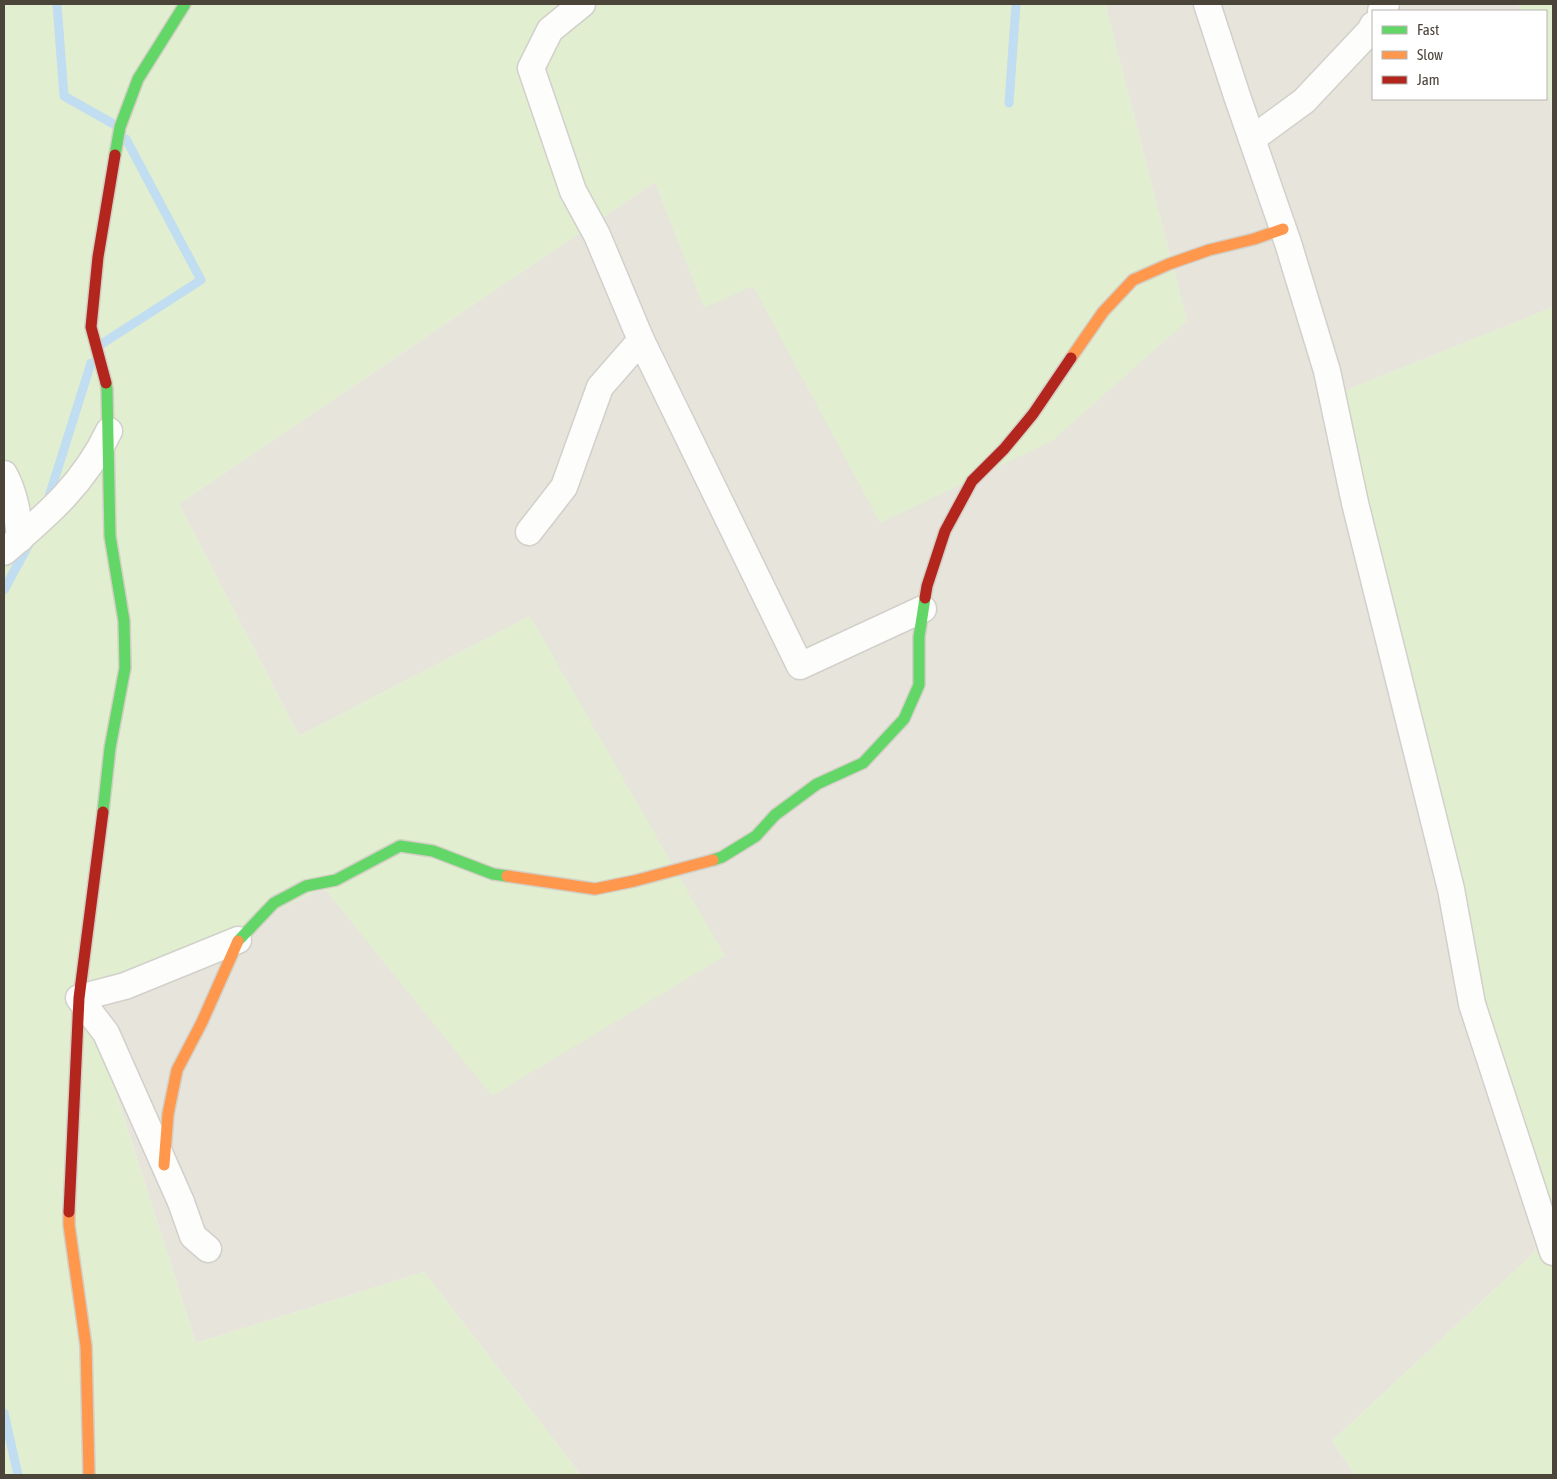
<svg xmlns="http://www.w3.org/2000/svg" width="1557" height="1479" viewBox="0 0 1557 1479" font-family="'Asap Condensed',sans-serif">
<style>
.residential{fill:#e7e4dc}
.green{fill:#e1eecf}
.lines{fill:none;stroke-linecap:round;stroke-linejoin:round}
.stream{stroke:#c0ddf1;stroke-width:9}
.street-casing{stroke:#d2d0cb;stroke-width:29}
.fast-casing{stroke:#d3cfc5;stroke-width:14}
.slow-casing{stroke:#d3cfc5;stroke-width:14}
.jam-casing{stroke:#d3cfc5;stroke-width:14}
.street{stroke:#fdfdfc;stroke-width:26}
.fast{stroke:#63d668;stroke-width:11}
.slow{stroke:#ff974d;stroke-width:11}
.jam{stroke:#b3261e;stroke-width:11}
</style>
<rect width="100%" height="100%" fill="#f4f2ee"/>
<polygon class="residential" points="1105,4 1518,4 1521,11 1373,11 1373,99 1546,99 1546,86 1551,103 1553,119 1553,307 1342,392 1436,803 1536,1251 1332,1441 1355,1475 581,1475 424,1272 196,1343 87,1002 530,616 299,736 179,504 655,182 704,307 753,285 881,523 1187,321"/>
<g class="green">
<polygon points="4,4 1105,4 1187,321 1052,441 880,523 753,286 704,308 655,182 179,504 299,736 530,616 725,956 492,1096 324,888 87,1003 196,1343 424,1272 581,1475 4,1475"/>
<polygon points="1518,4 1553,4 1553,119 1551,103 1546,86 1546,11 1521,11"/>
<polygon points="1553,307 1553,1475 1355,1475 1332,1441 1536,1251 1436,803 1342,392"/>
</g>
<g class="lines">
<g class="stream">
<polyline points="57,4 64,96 117,126"/>
<polyline points="1009,103 1016,4"/>
<polyline points="100,345 201,280 126,139"/>
<polyline points="47,503 91,363"/>
<polyline points="4,590 30,542"/>
<polyline points="4,1413 18,1475"/>
</g>
<g class="street-casing">
<g id="street">
<polyline points="582,4 550,30 531,68 573,191 597,235 641,340 800,666 923,609"/>
<polyline points="1207,4 1237,96 1288,243 1327,371 1355,503 1451,889 1472,1004 1553,1252"/>
<polyline points="1381,11 1386,4"/>
<polyline points="1252,139 1304,101 1370,31 1373,25"/>
<path d="M4,474c11,20 14,42 16,65"/>
<polyline points="529,532 564,487 600,387 641,340"/>
<path d="M4,552c43,-37 80,-68 105,-121"/>
<polyline points="208,1249 193,1236 181,1202 106,1033 79,998 125,986 238,940"/>
</g>
</g>
<g class="fast-casing">
<g id="fast">
<polyline points="115,155 120,127 138,79 185,4"/>
<polyline points="103,812 110,748 125,668 124,621 110,536 107,389 106,383"/>
<polyline points="713,860 722,857 756,836 775,815 817,784 863,763 904,719 919,685 919,637 925,598"/>
<polyline points="238,941 274,903 306,886 336,880 400,846 433,851 493,874 507,876"/>
</g>
</g>
<g class="slow-casing">
<g id="slow">
<polyline points="1071,358 1103,312 1133,280 1169,264 1209,250 1254,239 1283,229"/>
<polyline points="507,876 595,889 634,881 713,860"/>
<polyline points="164,1165 168,1114 177,1070 202,1022 238,941"/>
<polyline points="69,1212 69,1225 86,1346 89,1475"/>
</g>
</g>
<g class="jam-casing">
<g id="jam">
<polyline points="106,383 91,327 98,257 115,155"/>
<polyline points="925,598 927,586 945,531 972,481 1004,449 1033,414 1071,358"/>
<polyline points="69,1212 79,998 103,812"/>
</g>
</g>
<use href="#street" class="street"/>
<use href="#fast" class="fast"/>
<use href="#slow" class="slow"/>
<use href="#jam" class="jam"/>
</g>
<rect width="1557" height="1479" fill="none" stroke="#4b4439" stroke-width="10"/>
<rect x="1372" y="10" width="175" height="90" fill="#ffffff" stroke="#b7b4b0"/>
<rect x="1382" y="26" width="25" height="8" fill="#63d668" stroke="#b7b4b0"/>
<text x="1417" y="35" font-size="15" fill="#4b4439">Fast</text>
<rect x="1382" y="51" width="25" height="8" fill="#ff974d" stroke="#b7b4b0"/>
<text x="1417" y="60" font-size="15" fill="#4b4439">Slow</text>
<rect x="1382" y="76" width="25" height="8" fill="#b3261e" stroke="#b7b4b0"/>
<text x="1417" y="85" font-size="15" fill="#4b4439">Jam</text>
</svg>
